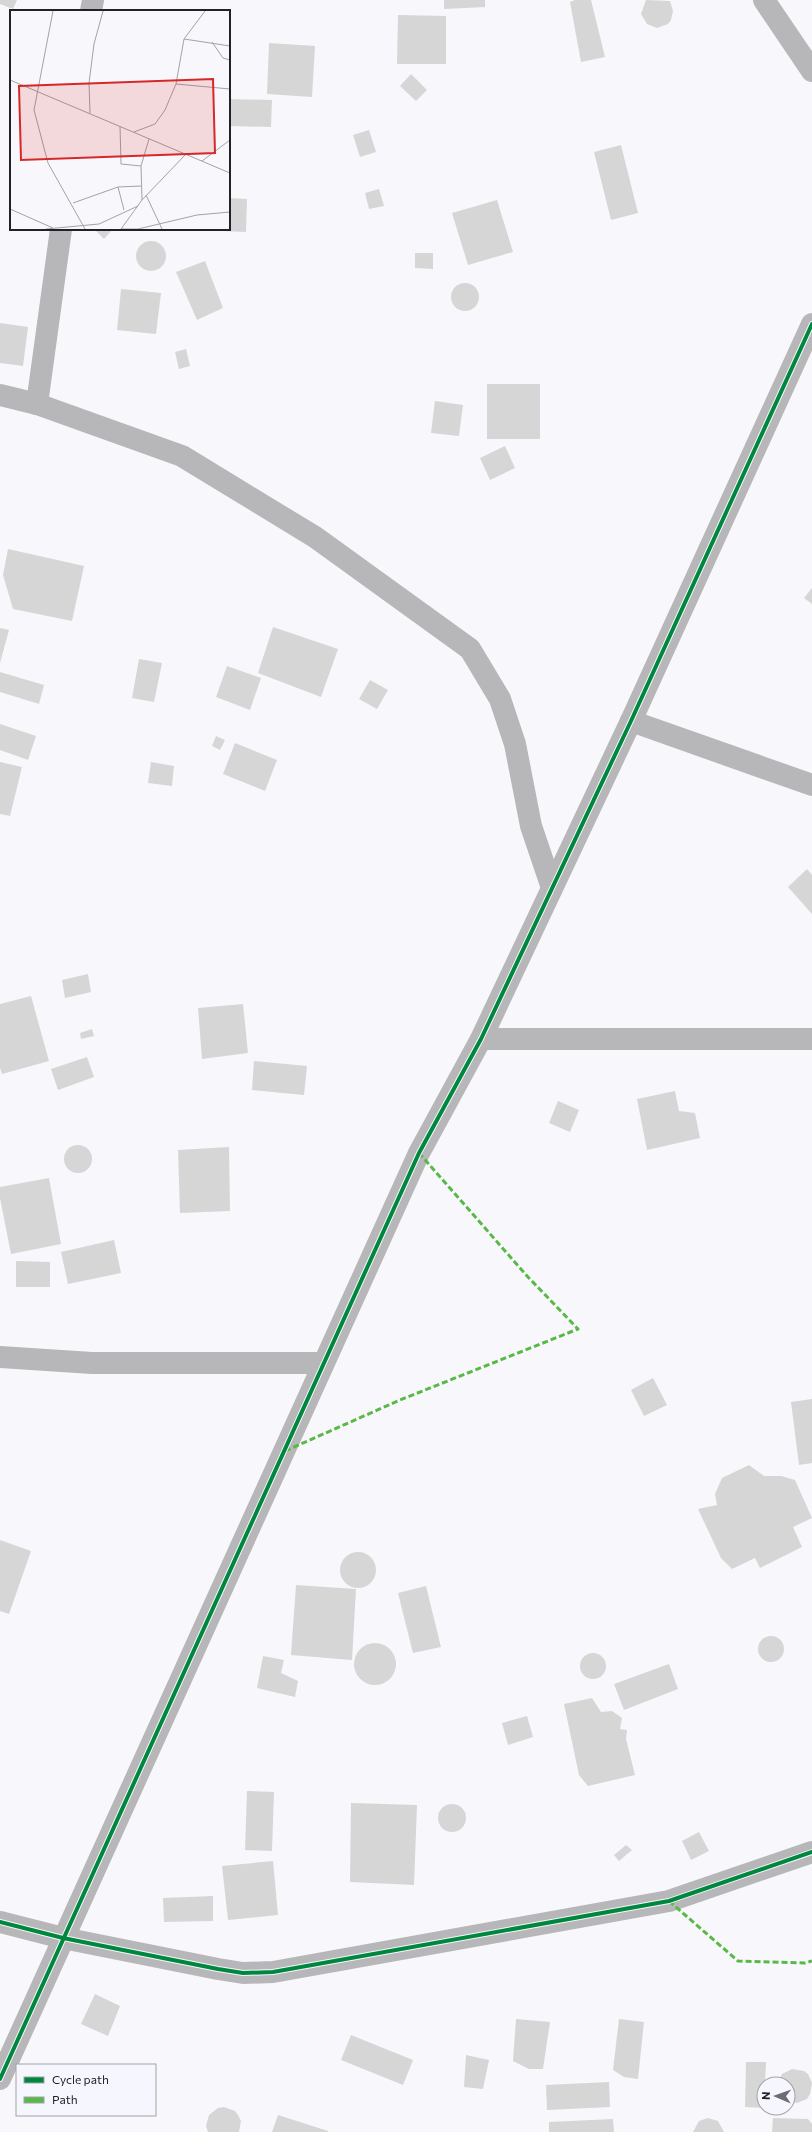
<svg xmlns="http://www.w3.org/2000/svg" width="812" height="2132" viewBox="0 0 812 2132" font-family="Commissioner,sans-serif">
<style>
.building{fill:#d6d6d6}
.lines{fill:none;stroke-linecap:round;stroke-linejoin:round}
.minor{stroke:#b7b7ba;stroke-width:22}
.quiet{stroke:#58b947;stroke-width:3;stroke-dasharray:6 3;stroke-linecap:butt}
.cycleway-casing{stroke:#f6f7fe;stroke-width:6}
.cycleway{stroke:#00873e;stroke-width:4}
.inset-road{fill:none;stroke:#a2a2a7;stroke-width:1}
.view{fill:#d62828;fill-opacity:0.15;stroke:#d62828;stroke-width:2}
.inset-edge{fill:none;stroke:#212127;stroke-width:2}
</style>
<rect width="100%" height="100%" fill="#f8f8fc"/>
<g class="building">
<polygon points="0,0 17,0 13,9 0,4"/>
<polygon points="444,0 485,0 485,7 444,9"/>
<polygon points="575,0 591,0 605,57 581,62 570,2"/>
<polygon points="646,0 670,1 673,11 671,20 668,24 657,28 647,24 641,14"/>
<polygon points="398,15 446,16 446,64 397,64"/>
<polygon points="269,43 315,46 312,97 267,94"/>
<polygon points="411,74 427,90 416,101 400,86"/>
<polygon points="229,99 272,100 271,127 229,126"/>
<polygon points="369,130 376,152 360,157 353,135"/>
<polygon points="621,145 638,213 611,220 594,152"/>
<polygon points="379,189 384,206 369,209 365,193"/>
<polygon points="229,198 247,199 246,232 221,231 221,229 229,229"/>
<polygon points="497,200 513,252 468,265 452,213"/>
<polygon points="94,229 113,229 104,239"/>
<circle cx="151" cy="256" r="15"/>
<polygon points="415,253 433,253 433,269 415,268"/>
<polygon points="205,261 223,308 197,320 176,272"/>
<circle cx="465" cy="297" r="14"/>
<polygon points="121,289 161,293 156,334 117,330"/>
<polygon points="0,323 28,327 23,366 0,363"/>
<polygon points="186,349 190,366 179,369 175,352"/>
<rect x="487" y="384" width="53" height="55"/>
<polygon points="435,401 463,405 459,436 431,433"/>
<polygon points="505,446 515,468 490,480 480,458"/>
<polygon points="8,549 84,566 72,621 13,609 3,575"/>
<polygon points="812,588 812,604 804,598"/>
<polygon points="273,627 338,649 321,697 258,673"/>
<polygon points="0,628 9,630 0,663"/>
<polygon points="139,659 162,663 154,702 132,698"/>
<polygon points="227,666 261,678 250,710 216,697"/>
<polygon points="0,672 44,685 39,704 0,692"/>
<polygon points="370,680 388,690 377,709 359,699"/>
<polygon points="0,724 36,736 28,760 0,750"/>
<polygon points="216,736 225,740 220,750 212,746"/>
<polygon points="235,743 277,760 265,791 223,774"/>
<polygon points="0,762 22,767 10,816 0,814"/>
<polygon points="151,762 174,766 172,786 148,783"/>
<polygon points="807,869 812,875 812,914 788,887"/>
<polygon points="88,974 91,992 65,998 62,980"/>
<polygon points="31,996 49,1061 2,1074 0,1068 0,1004"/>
<polygon points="243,1004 248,1053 202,1059 198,1008"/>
<polygon points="92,1029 94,1036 81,1039 80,1033"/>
<polygon points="87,1057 94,1077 58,1090 51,1069"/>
<polygon points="254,1061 307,1066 304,1095 252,1090"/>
<polygon points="675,1091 679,1111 695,1113 700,1138 647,1150 637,1099"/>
<polygon points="558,1101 579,1110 570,1132 549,1123"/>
<circle cx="78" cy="1159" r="14"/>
<polygon points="229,1147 230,1211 180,1213 178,1150"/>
<polygon points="49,1178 61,1244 11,1254 0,1198 0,1187"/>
<polygon points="114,1240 121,1273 68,1284 61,1252"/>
<polygon points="16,1261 50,1262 50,1287 16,1287"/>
<polygon points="653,1378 667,1405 644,1416 631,1390"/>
<polygon points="812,1399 812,1463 799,1465 791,1402"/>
<polygon points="749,1465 764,1476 781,1476 795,1480 812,1518 793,1527 802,1547 760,1568 755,1558 732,1569 721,1558 698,1509 717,1505 715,1494 722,1478"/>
<polygon points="0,1540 31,1551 9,1614 0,1611"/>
<circle cx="358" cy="1570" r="18"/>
<polygon points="296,1585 356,1589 352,1660 291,1655"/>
<polygon points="426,1586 441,1647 413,1653 398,1593"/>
<circle cx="771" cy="1649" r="13"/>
<circle cx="375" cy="1664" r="21"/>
<circle cx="593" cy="1666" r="13"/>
<polygon points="263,1656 284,1660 281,1673 298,1681 295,1697 257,1688"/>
<polygon points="669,1664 678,1689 624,1710 614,1684"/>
<polygon points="592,1698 601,1712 612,1711 622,1718 620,1729 627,1730 626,1739 635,1775 588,1786 579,1775 564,1704"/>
<polygon points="527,1716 533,1737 508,1745 502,1723"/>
<polygon points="247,1791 274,1792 272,1851 245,1850"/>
<polygon points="351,1803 417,1805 414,1885 350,1882"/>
<circle cx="452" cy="1818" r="14"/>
<polygon points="699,1832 709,1851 691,1860 682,1841"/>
<polygon points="626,1845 632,1850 619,1861 614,1855"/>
<polygon points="273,1861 278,1915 228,1920 222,1866"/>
<polygon points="213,1896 213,1921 164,1922 163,1898"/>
<polygon points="95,1994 120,2006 108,2036 81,2024"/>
<polygon points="516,2019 550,2022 543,2069 529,2069 513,2061"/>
<polygon points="619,2019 644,2022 638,2079 624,2077 613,2070"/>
<polygon points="351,2035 413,2060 403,2085 341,2060"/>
<polygon points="466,2055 489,2060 483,2089 464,2087"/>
<polygon points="746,2062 766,2062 764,2108 745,2107"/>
<polygon points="792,2069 804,2071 808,2074 812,2083 810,2094 807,2099 797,2103 788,2101 788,2084 778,2084 782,2074"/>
<polygon points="609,2082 610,2107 547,2110 546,2085"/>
<polygon points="224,2107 235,2111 238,2115 241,2121 239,2132 208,2132 206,2126 209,2115 218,2108"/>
<polygon points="278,2115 328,2131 328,2132 272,2132"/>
<polygon points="708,2118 718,2121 724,2132 693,2132 699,2121"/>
<polygon points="773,2118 808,2119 812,2124 812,2132 772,2132"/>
<polygon points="613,2119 614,2132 549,2132 549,2122"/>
</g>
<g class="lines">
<g class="minor">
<polyline points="764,0 812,71"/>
<polyline points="91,11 93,0"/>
<polyline points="0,395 37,404 182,456 315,537 470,649 500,699 515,744 531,826 552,888"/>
<polyline points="37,404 61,229"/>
<polyline points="631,721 812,785"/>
<polyline points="481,1039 812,1039"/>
<polyline points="0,1357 92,1363 323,1363"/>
<polyline points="0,1922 63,1938 218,1969 243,1973 273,1972 669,1901 812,1852"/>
<polyline points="0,2079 419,1153 481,1039 631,721 812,324"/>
</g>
<g class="quiet">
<polyline points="285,1451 400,1400 578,1329 528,1277 419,1153"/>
<polyline points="669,1901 738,1961 805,1963 812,1961"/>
</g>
<g class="cycleway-casing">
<g id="cycleway">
<polyline points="0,1922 63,1938 218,1969 243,1973 273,1972 669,1901 812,1852"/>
<polyline points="0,2079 419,1153 481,1039 631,721 812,324"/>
</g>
</g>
<use href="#cycleway" class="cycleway"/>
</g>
<g transform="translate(10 10)">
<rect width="220" height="220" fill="#f8f8fc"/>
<path class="inset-road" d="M43,1l-19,99 14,53 37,66M174,29l46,7M202,32l11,16 7,2M0,70l220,93M166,74l54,5M80,103l-1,-30 5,-39 9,-33M110,116l1,38 20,2M124,122l21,-8 10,-14 11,-26 8,-45 21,-28M192,151l28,-21M108,177l6,23M136,185l16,34M132,190l-1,-34 8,-27M63,193l45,-16 23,-1M0,199l43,19M36,219l53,-5 39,-18M111,219h17l59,-14 33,-3M111,219l21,-29 44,-46"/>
<path class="view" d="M203,69l2,74 -194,7 -2,-74z"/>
<rect width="220" height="220" class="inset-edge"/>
</g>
<rect x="16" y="2064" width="140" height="52" fill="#f6f7fe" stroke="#a1a1a8"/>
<rect x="24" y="2077" width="20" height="6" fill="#00873e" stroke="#a1a1a8"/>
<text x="52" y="2084" font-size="12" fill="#212127">Cycle path</text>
<rect x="24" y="2097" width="20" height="6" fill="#58b947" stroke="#a1a1a8"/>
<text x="52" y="2104" font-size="12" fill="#212127">Path</text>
<g transform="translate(776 2096) rotate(272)"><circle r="19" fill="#f6f7fe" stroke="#a1a1a8"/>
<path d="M0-3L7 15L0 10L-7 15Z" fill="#6c6c72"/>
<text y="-6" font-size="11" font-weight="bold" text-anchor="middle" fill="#212127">N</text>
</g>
</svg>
